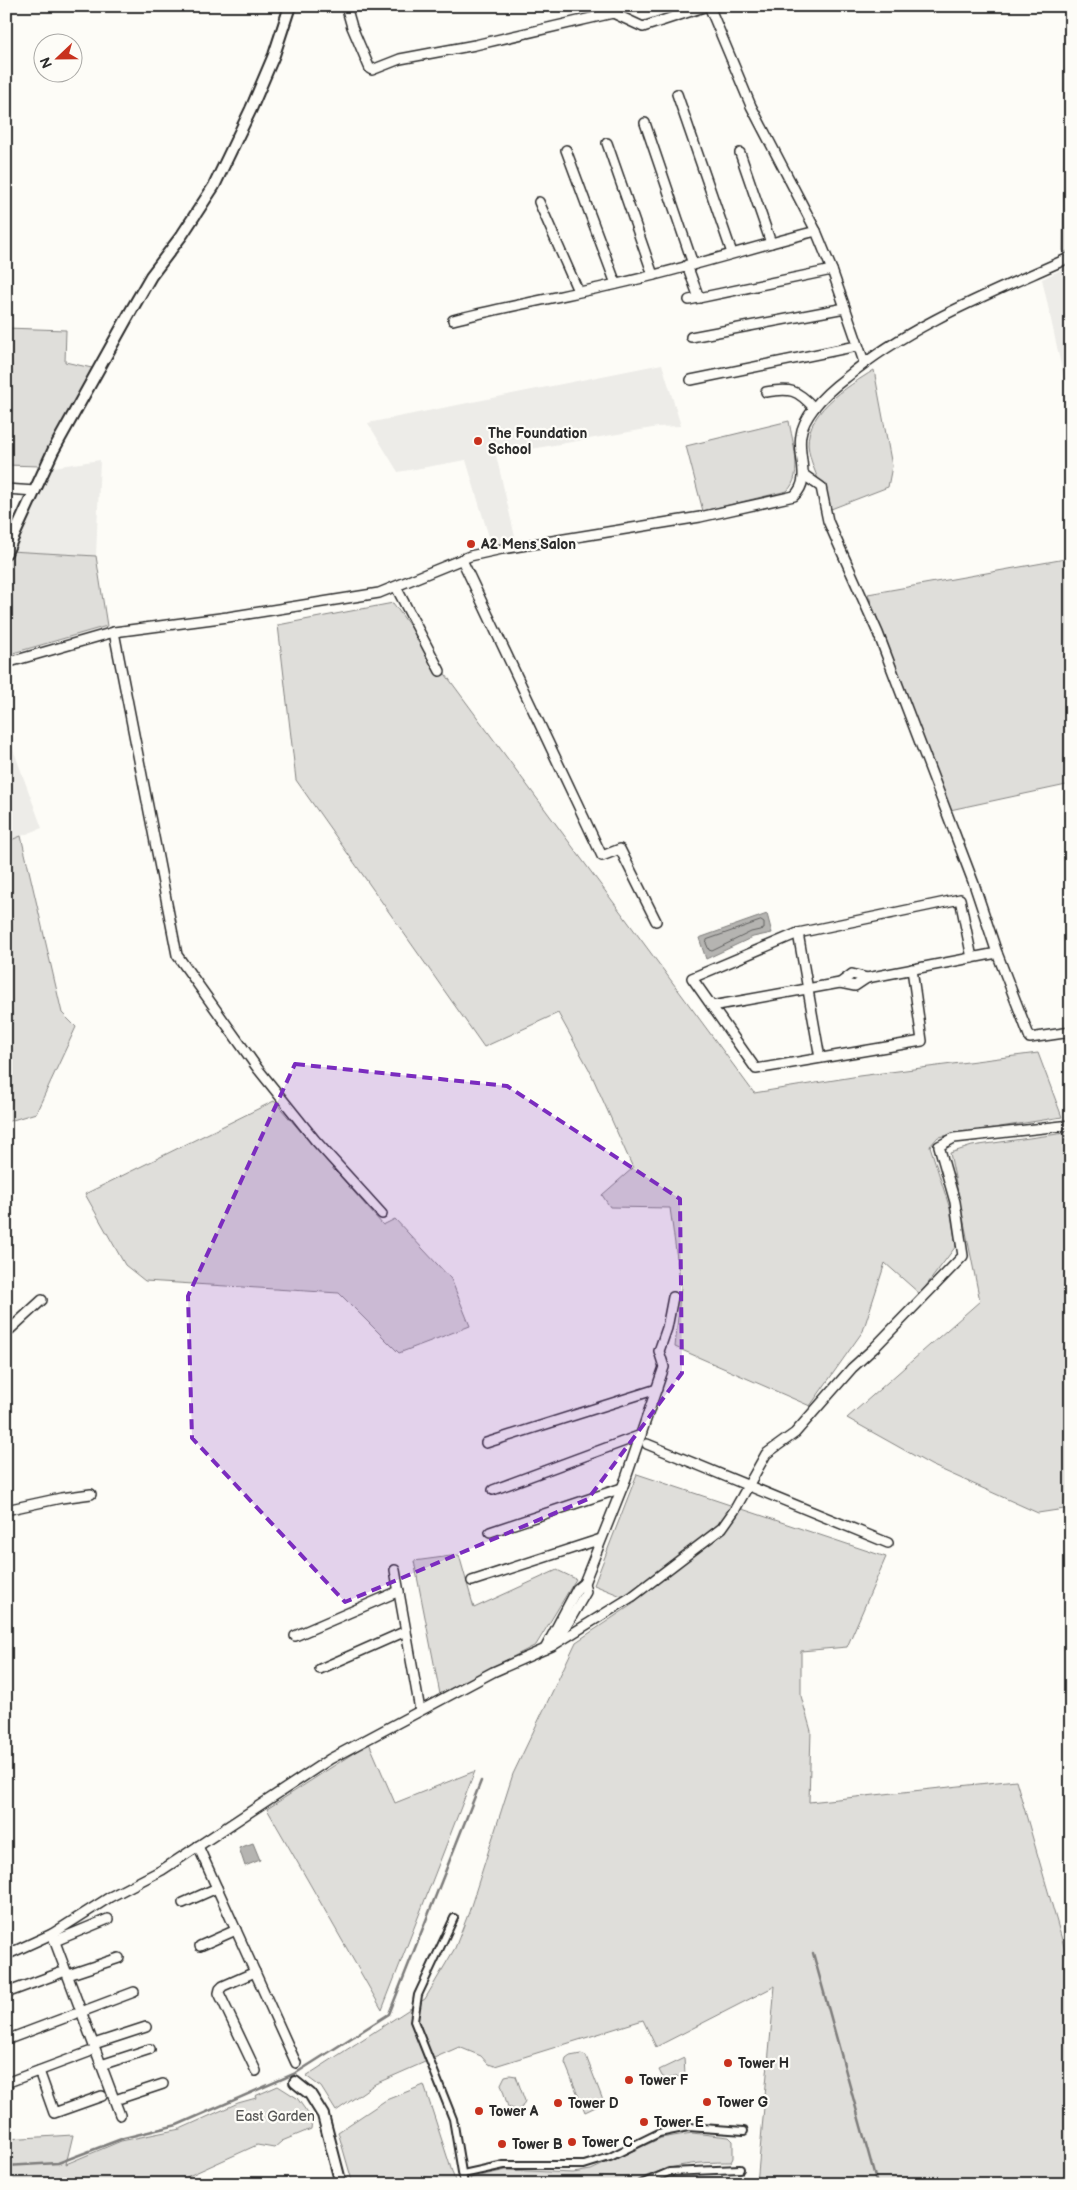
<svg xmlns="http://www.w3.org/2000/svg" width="1077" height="2190" viewBox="0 0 1077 2190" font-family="'Balsamiq Sans',sans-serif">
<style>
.built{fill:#edece8}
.green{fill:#dfdeda;stroke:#858482}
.water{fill:#b5b4b1;stroke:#7e7d7b}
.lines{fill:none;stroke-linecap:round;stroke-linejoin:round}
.shore{stroke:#626261;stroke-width:1}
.stream{stroke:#7e7d7b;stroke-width:2.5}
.pedestrian-casing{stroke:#2b2b2b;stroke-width:10}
.minor-casing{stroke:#2b2b2b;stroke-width:12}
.tertiary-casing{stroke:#2b2b2b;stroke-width:14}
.pedestrian{stroke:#fdfcf7;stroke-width:6}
.minor{stroke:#fdfcf7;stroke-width:9}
.tertiary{stroke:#fdfcf7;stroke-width:10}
.marked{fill:#7b2cbf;fill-opacity:0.2;stroke:#7b2cbf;stroke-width:4;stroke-dasharray:10 6;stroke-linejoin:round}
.poi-dot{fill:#c8321e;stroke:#fdfcf7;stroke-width:2}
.labels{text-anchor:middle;stroke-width:4.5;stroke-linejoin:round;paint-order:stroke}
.poi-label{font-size:14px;font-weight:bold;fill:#2b2b2b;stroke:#fdfcf7;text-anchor:start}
.park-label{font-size:14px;fill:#585857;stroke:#fdfcf7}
</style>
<rect width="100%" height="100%" fill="#fdfcf7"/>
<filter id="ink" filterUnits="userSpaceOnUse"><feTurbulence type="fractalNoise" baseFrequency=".02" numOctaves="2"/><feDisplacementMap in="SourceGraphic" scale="10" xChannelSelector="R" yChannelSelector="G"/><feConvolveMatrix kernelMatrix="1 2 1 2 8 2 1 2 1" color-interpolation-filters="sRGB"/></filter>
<g filter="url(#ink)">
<g class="built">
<polygon points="1071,265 1071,397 1068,397 1042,279"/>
<polygon points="662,364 681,426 658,427 496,455 516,541 491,544 466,460 398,472 368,423"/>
<polygon points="100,460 96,556 10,551 53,467"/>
<polygon points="6,730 42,828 6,842"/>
</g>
<g class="green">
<polygon points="1066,6 1071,6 1071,249 1063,253"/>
<polygon points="6,328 66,330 65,362 92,368 40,466 6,465"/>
<path d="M874,370l18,96 -4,21 -57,22c-7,-18 -18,-38 -22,-57 -8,-38 38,-65 65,-82z"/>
<path d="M789,421c3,20 15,54 -2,70l-84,20 -17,-65z"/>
<polygon points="10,551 96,556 107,626 6,655 6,573"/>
<polygon points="1071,558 1071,784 950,810 868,594"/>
<polygon points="393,603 754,1093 859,1076 1038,1053 1062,1117 938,1137 930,1146 950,1209 956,1246 920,1294 885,1263 863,1331 810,1406 675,1347 681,1287 670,1208 610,1207 602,1195 633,1168 589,1069 558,1013 484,1047 296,780 278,625"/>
<polygon points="21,836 62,1013 76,1027 36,1113 6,1122 6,842"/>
<polygon points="274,1101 383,1225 395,1219 451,1279 470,1326 399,1353 339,1293 145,1281 125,1265 85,1194"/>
<polygon points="1065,1133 1069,1154 1071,1153 1071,1508 1038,1513 931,1465 847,1418 980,1301 950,1153 972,1146"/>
<polygon points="637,1474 886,1557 847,1647 801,1651 801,1696 811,1731 809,1802 1016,1780 1071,1971 1071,2184 757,2184 775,1986 656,2047 643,2020 495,2066 488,2064 481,2056 459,2047 375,2084 336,2111 321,2087 306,2076 425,1999 455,1948 469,1912 513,1774 576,1642 636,1602 594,1585"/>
<polygon points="459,1555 474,1608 557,1570 576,1579 536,1645 440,1694 414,1561"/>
<polygon points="369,1743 395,1803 475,1771 382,2010 267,1809"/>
<polygon points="581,2054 586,2056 604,2103 585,2112 565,2063 566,2059 570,2056"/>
<polygon points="684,2058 685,2075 666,2079 662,2076 659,2070"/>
<polygon points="510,2075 516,2076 525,2101 522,2107 517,2110 508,2107 501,2084 505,2076"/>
<polygon points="424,2085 456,2184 353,2184 338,2132 386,2100"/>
<polygon points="278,2086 297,2098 312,2119 311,2129 282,2141 274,2148 257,2145 171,2184 6,2184 6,2139 73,2135 66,2164 121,2141 180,2129 238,2103 256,2098 255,2096"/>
<path d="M692,2133l37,4 4,4v17l-2,4c-37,0 -67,3 -100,22h-160l-1,-6 36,-8 67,3 18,-3 70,-32z"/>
</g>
<g class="water">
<polygon points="767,914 772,933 753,937 706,959 699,938"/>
<polygon points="253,1843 260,1860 245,1866 239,1848"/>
</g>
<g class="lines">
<polygon class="shore" points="761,921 764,923 764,929 751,932 712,951 709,950 706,943 707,940"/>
<g class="stream">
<polyline points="813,1953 877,2184"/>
<polyline points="6,2166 58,2163 124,2138 177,2125 296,2073 389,2014 481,1781"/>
</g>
<g class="pedestrian-casing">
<g id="pedestrian">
<polyline points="454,1918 418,1995 414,2021 453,2119 464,2184"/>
<polyline points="463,2174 504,2165 584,2165 610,2157 659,2133 688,2127 744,2131"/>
<polyline points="641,2184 669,2172 740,2169"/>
</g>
</g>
<g class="minor-casing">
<g id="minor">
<polyline points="346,6 352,27 370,69 372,70 400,59 475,45 613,13 643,27 707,6"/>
<polyline points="709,6 751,106 816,231 832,270 864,362"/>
<polyline points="677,94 732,253"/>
<polyline points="645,123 693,264"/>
<polyline points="607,143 653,275"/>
<polyline points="566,150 616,284"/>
<polyline points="740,153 771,243"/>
<polyline points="539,202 578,291"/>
<polyline points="687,265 699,298"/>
<polyline points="689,300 832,270"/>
<path d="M453,320c55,-14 110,-24 164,-36 67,-15 133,-36 199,-53"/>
<polyline points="691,337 845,308"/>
<polyline points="691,380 857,346"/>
<path d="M766,392c24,-4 31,-3 48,16"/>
<polyline points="804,475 821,487 828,521 878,633 974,884 997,953 1030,1038 1071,1032"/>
<polyline points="6,489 35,491"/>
<polyline points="6,530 16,530"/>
<polyline points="462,560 602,856 620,849 656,921"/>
<polyline points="396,587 440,671"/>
<polyline points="114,632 177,955 258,1069 315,1140 382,1214"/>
<path d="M6,663l108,-31 114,-15 151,-24 91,-37 32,-7 198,-32 94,-21c18,-16 3,-40 7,-61 1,-10 7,-19 13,-27 9,-12 21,-22 33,-31 65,-54 147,-85 224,-120"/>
<polyline points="798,933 820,1058"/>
<polyline points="912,969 922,1041 756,1069 692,978 798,933 960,899 972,958"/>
<polyline points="840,983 855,986 867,978"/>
<polyline points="712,1006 840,983 852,974 867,978 997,953"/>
<polyline points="6,1333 42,1300"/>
<polyline points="486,1443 657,1389"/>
<polyline points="647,1444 888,1543"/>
<polyline points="493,1490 641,1435"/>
<polyline points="6,1510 61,1498 91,1494"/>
<polyline points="490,1532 622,1488"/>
<polyline points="395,1570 420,1710"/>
<polyline points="472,1581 601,1539"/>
<polyline points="295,1636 399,1591"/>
<polyline points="558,1640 586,1592 584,1583"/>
<polyline points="545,1649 577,1589 584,1583 626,1478 664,1367 659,1351 667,1328 673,1297"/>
<polyline points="320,1669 406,1631"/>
<polyline points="198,1846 296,2063"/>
<polyline points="183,1903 217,1888"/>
<polyline points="52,1934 120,2115"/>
<polyline points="55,1941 108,1919"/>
<polyline points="200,1946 236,1930"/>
<polyline points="6,1955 52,1934 110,1897 162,1870 330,1759 493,1672 552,1646 633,1596 722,1528 734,1511 766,1454 795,1433 852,1368 874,1348 963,1256 955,1202 939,1146 954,1138 1071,1125"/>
<polyline points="255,1972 223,1986 220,1989 219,1993 256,2071"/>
<polyline points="68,1975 119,1958"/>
<polyline points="6,1993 60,1973"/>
<polyline points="81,2012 134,1992"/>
<polyline points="6,2040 75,2014"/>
<polyline points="94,2044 146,2027"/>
<polyline points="101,2065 150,2049"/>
<polyline points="39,2071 54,2113 102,2096"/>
<polyline points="6,2083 89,2052"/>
<polyline points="115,2100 163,2084"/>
</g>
</g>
<g class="tertiary-casing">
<g id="tertiary">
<polyline points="6,553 53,451 132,309 151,276 182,235 214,186 251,109 274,55 290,6"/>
<polyline points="295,2082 310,2094 323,2115 341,2184"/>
</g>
</g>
<use href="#pedestrian" class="pedestrian"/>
<use href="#minor" class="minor"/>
<use href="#tertiary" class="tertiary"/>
</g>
</g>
<path class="marked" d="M295,1064l212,22 173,113 2,174 -94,126 -243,103 -153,-164 -4,-142z"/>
<g class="poi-dot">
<circle cx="478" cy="441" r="5"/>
<circle cx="471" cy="544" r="5"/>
<circle cx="728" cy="2063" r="5"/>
<circle cx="629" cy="2080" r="5"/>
<circle cx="707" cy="2102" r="5"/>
<circle cx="558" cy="2103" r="5"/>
<circle cx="479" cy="2111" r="5"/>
<circle cx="644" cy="2122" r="5"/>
<circle cx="572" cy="2142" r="5"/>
<circle cx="502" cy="2144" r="5"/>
</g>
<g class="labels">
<g class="poi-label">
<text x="488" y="438">The Foundation<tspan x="488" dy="16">School</tspan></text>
<text x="481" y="549">A2 Mens Salon</text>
<text x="738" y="2068">Tower H</text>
<text x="639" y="2085">Tower F</text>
<text x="717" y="2107">Tower G</text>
<text x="568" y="2108">Tower D</text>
<text x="489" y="2116">Tower A</text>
<text x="654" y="2127">Tower E</text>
<text x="582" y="2147">Tower C</text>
<text x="512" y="2149">Tower B</text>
</g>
<g class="park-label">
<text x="275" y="2121">East Garden</text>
</g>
</g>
<rect width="1077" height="2190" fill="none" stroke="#fdfcf7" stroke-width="25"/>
<rect x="12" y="12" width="1052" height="2165" fill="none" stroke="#2b2b2b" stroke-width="2" filter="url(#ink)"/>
<g transform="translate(58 58) rotate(248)"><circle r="24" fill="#fdfcf7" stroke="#a9a8a5"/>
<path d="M0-4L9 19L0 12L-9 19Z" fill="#c8321e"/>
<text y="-8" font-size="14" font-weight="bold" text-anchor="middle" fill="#2b2b2b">N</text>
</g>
</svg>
